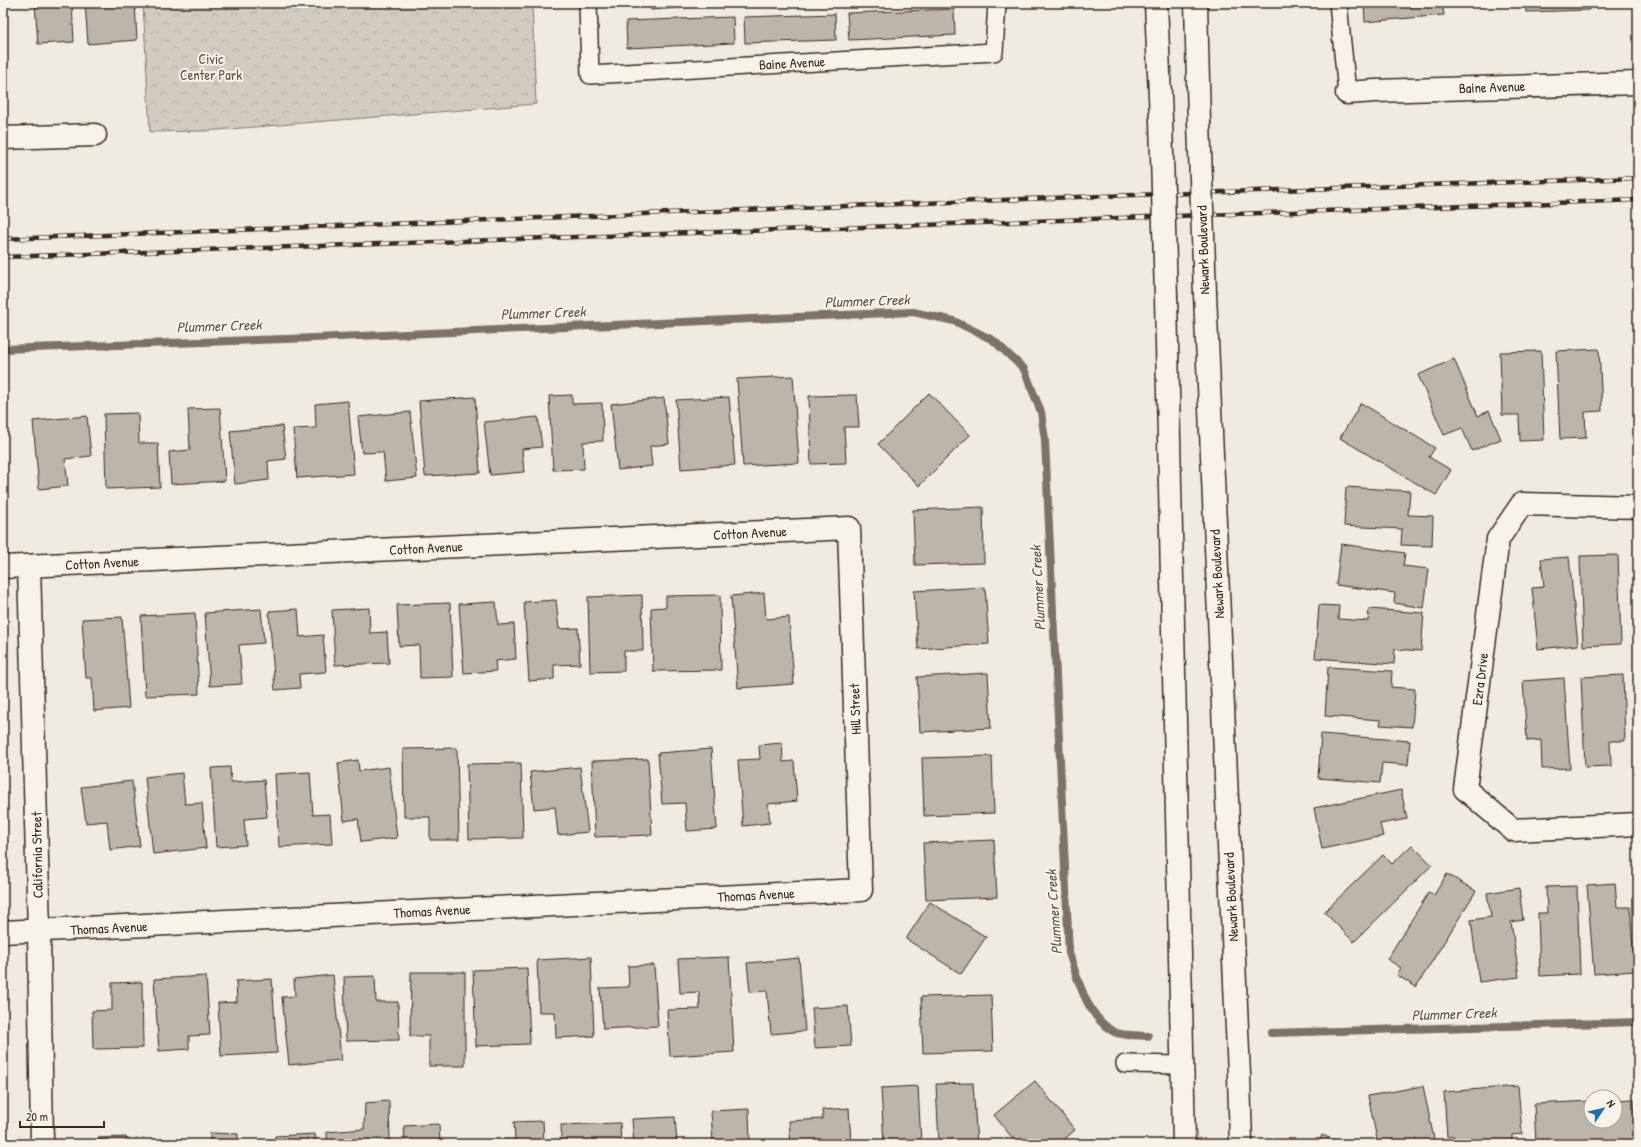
<svg xmlns="http://www.w3.org/2000/svg" width="1641" height="1147" viewBox="0 0 1641 1147" font-family="'Patrick Hand',sans-serif">
<style>
.park{fill:url(#park-crowns);stroke:#867a6f}
.lines{fill:none;stroke-linecap:round;stroke-linejoin:round}
.stream{stroke:#7e7266;stroke-width:8}
.building{fill:#bdb5aa;stroke:#3b2a1e}
.lane-casing{stroke:#3b2a1e;stroke-width:20}
.street-casing{stroke:#3b2a1e;stroke-width:25}
.primary-casing{stroke:#3b2a1e;stroke-width:25}
.lane{stroke:#f7f3e8;stroke-width:17}
.street{stroke:#f7f3e8;stroke-width:22}
.primary{stroke:#f7f3e8;stroke-width:22}
.rail-casing{stroke:#3b2a1e;stroke-width:4.5}
.rail{stroke:#f7f3e8;stroke-width:3;stroke-dasharray:9;stroke-linecap:butt}
.primary-bridge-casing{stroke:#3b2a1e;stroke-width:25;stroke-linecap:butt}
.primary-bridge{stroke:#f7f3e8;stroke-width:22}
.labels{text-anchor:middle;stroke-width:4;stroke-linejoin:round;paint-order:stroke}
.park-label{font-size:14px;fill:#605246;stroke:#f7f3e8}
.street-label{font-size:14px;fill:#3b2a1e;stroke:#f7f3e8}
.water-label{font-size:15px;font-style:italic;fill:#625448;stroke:#f7f3e8}
</style>
<defs>
<pattern id="park-crowns" width="20" height="18" patternUnits="userSpaceOnUse"><rect width="20" height="18" fill="#d1cbc0"/><path d="M2 6a3 3 0 1 1 6 0M12 15a3 3 0 1 1 6 0" fill="none" stroke="#b4aea5"/></pattern>
</defs>
<rect width="100%" height="100%" fill="#efebe0"/>
<filter id="ink" filterUnits="userSpaceOnUse"><feTurbulence type="fractalNoise" baseFrequency=".025" numOctaves="2"/><feDisplacementMap in="SourceGraphic" scale="8" xChannelSelector="R" yChannelSelector="G"/><feConvolveMatrix kernelMatrix="1 2 1 2 8 2 1 2 1" color-interpolation-filters="sRGB"/></filter>
<g filter="url(#ink)">
<polygon class="park" points="143,3 532,3 536,104 205,131 150,132"/>
<g class="lines">
<g class="stream">
<path d="M3,349l311,-11 599,-26 41,9 39,19 31,29 17,43 4,28 24,513c9,27 18,64 45,79 7,4 26,3 34,4"/>
<polyline points="1271,1033 1638,1022"/>
</g>
</g>
<g class="building">
<polygon points="35,3 72,3 74,42 38,44"/>
<polygon points="85,3 135,3 137,40 88,44"/>
<polygon points="651,3 716,3 716,5 651,10"/>
<polygon points="1364,3 1442,3 1444,15 1365,22"/>
<polygon points="1525,3 1588,3 1589,10 1526,12"/>
<polygon points="954,9 955,35 849,40 847,13"/>
<polygon points="835,14 836,40 745,43 744,17"/>
<polygon points="733,17 734,43 627,48 626,21"/>
<polygon points="1599,349 1602,411 1585,412 1586,438 1560,439 1556,351"/>
<polygon points="1541,351 1544,440 1520,441 1519,415 1502,415 1500,352"/>
<polygon points="1454,359 1478,416 1489,411 1501,439 1472,451 1462,428 1444,435 1418,375"/>
<polygon points="793,376 799,463 743,466 737,379"/>
<polygon points="929,393 970,435 919,486 878,444"/>
<polygon points="572,395 572,404 602,403 603,441 583,442 584,469 553,470 549,396"/>
<polygon points="857,395 859,427 844,427 846,463 811,464 809,396"/>
<polygon points="475,397 480,473 425,476 419,401"/>
<polygon points="729,397 735,465 681,469 676,400"/>
<polygon points="664,398 669,444 650,446 652,466 618,470 611,404"/>
<polygon points="348,401 354,474 297,478 293,429 316,428 315,404"/>
<polygon points="1361,403 1435,448 1429,457 1451,470 1436,495 1340,438"/>
<polygon points="220,408 225,481 171,484 169,452 190,450 188,409"/>
<polygon points="410,412 417,478 386,481 383,452 362,453 358,417"/>
<polygon points="138,413 139,443 158,443 160,487 106,489 104,414"/>
<polygon points="87,416 91,456 65,459 68,486 39,489 33,421"/>
<polygon points="538,417 542,447 522,449 524,472 490,475 484,422"/>
<polygon points="282,426 286,459 268,461 269,480 235,484 230,431"/>
<polygon points="1346,487 1410,491 1408,515 1433,516 1432,546 1401,545 1402,529 1344,526"/>
<polygon points="983,507 984,563 915,565 913,510"/>
<polygon points="1341,544 1405,553 1403,566 1429,569 1424,608 1394,603 1395,593 1336,585"/>
<polygon points="1618,555 1621,644 1583,646 1580,556"/>
<polygon points="1569,557 1578,645 1538,649 1532,588 1544,587 1541,559"/>
<polygon points="985,587 989,644 918,649 914,591"/>
<polygon points="764,593 766,619 789,617 794,684 738,688 731,596"/>
<polygon points="642,595 643,651 624,651 624,671 590,672 588,597"/>
<polygon points="720,595 721,670 653,671 651,608 666,607 666,596"/>
<polygon points="556,600 559,629 578,628 580,664 554,665 554,679 529,681 524,602"/>
<polygon points="496,602 498,625 514,624 516,659 495,661 496,671 464,673 459,604"/>
<polygon points="450,603 453,677 420,678 419,645 399,646 397,605"/>
<polygon points="1319,605 1339,606 1338,619 1368,621 1369,609 1424,613 1421,651 1395,649 1394,664 1315,658"/>
<polygon points="369,608 370,633 387,632 389,663 335,665 332,610"/>
<polygon points="261,609 264,643 239,645 242,684 210,686 205,613"/>
<polygon points="298,609 300,637 323,635 326,672 299,674 300,688 275,690 269,611"/>
<polygon points="195,613 199,694 145,696 141,616"/>
<polygon points="122,617 129,708 94,711 92,678 86,678 82,619"/>
<polygon points="1328,667 1392,671 1391,687 1415,689 1412,727 1380,725 1381,720 1325,716"/>
<polygon points="988,673 991,728 920,732 917,677"/>
<polygon points="1623,675 1625,741 1610,741 1611,766 1585,767 1581,677"/>
<polygon points="1564,678 1570,768 1542,769 1541,740 1527,741 1523,681"/>
<polygon points="1321,734 1410,741 1408,765 1382,763 1380,783 1318,778"/>
<polygon points="782,743 783,762 794,761 797,801 768,804 770,823 743,826 738,760 760,759 759,745"/>
<polygon points="457,748 459,840 430,840 430,817 404,817 403,749"/>
<polygon points="711,749 717,829 687,831 685,803 662,804 658,753"/>
<polygon points="992,756 994,813 924,816 922,758"/>
<polygon points="648,759 652,835 595,837 592,761"/>
<polygon points="358,760 359,771 389,767 397,838 361,842 358,819 344,821 338,763"/>
<polygon points="521,763 523,838 469,839 467,764"/>
<polygon points="230,767 231,782 264,780 267,817 244,819 246,845 216,847 211,768"/>
<polygon points="580,767 588,832 558,835 555,807 534,809 530,772"/>
<polygon points="310,772 313,815 330,814 332,844 279,847 275,774"/>
<polygon points="182,773 185,804 202,803 206,848 153,854 145,777"/>
<polygon points="132,781 140,846 110,850 107,821 86,823 81,787"/>
<polygon points="1401,790 1407,819 1380,824 1383,836 1322,849 1314,808"/>
<polygon points="994,840 997,897 926,900 923,843"/>
<polygon points="1412,845 1432,865 1354,942 1324,912 1383,855 1392,864"/>
<polygon points="1447,874 1476,891 1416,987 1397,975 1401,968 1387,959 1429,892 1434,895"/>
<polygon points="1615,883 1617,907 1630,907 1635,971 1594,974 1587,885"/>
<polygon points="1577,886 1580,974 1540,976 1538,913 1547,913 1546,887"/>
<polygon points="1519,888 1523,920 1511,922 1519,977 1479,982 1471,920 1491,917 1487,893"/>
<polygon points="930,902 986,937 961,974 906,939"/>
<polygon points="591,957 594,1036 556,1038 555,1012 539,1012 537,960"/>
<polygon points="729,957 734,1052 670,1056 667,1010 700,1009 699,992 680,993 678,959"/>
<polygon points="799,958 805,1031 771,1034 767,991 750,992 747,963"/>
<polygon points="654,965 658,1026 603,1029 600,988 629,987 628,966"/>
<polygon points="527,968 530,1044 476,1046 473,970"/>
<polygon points="411,972 465,972 465,1066 429,1066 429,1036 410,1036"/>
<polygon points="333,975 341,1060 289,1065 282,997 295,996 294,979"/>
<polygon points="206,976 210,1035 189,1036 189,1049 159,1051 154,979"/>
<polygon points="375,976 376,1002 398,1002 399,1040 346,1041 344,977"/>
<polygon points="272,979 277,1053 221,1056 218,1003 237,1002 236,981"/>
<polygon points="142,982 143,1048 93,1049 92,1011 112,1010 112,983"/>
<polygon points="991,995 993,1051 923,1053 921,997"/>
<polygon points="848,1006 851,1046 815,1048 812,1008"/>
<polygon points="1035,1081 1075,1130 1059,1144 1010,1144 1014,1140 994,1115"/>
<polygon points="973,1083 977,1144 939,1144 936,1084"/>
<polygon points="918,1086 921,1144 884,1144 881,1088"/>
<polygon points="1423,1086 1435,1144 1378,1144 1368,1096"/>
<polygon points="1518,1086 1522,1134 1512,1135 1512,1144 1455,1144 1454,1136 1447,1137 1444,1092"/>
<polygon points="1634,1099 1636,1144 1536,1144 1534,1104 1591,1101 1591,1121 1615,1121 1615,1100"/>
<polygon points="389,1101 390,1144 327,1144 327,1132 364,1129 365,1103"/>
<polygon points="849,1108 851,1144 791,1144 789,1121 823,1119 822,1110"/>
<polygon points="749,1109 750,1143 773,1142 773,1144 713,1144 711,1111"/>
<polygon points="675,1117 677,1142 694,1141 695,1144 634,1144 632,1119"/>
<polygon points="543,1121 544,1144 483,1144 483,1141 515,1140 514,1122"/>
<polygon points="620,1123 621,1144 562,1144 561,1125"/>
<polygon points="439,1124 440,1144 405,1144 404,1126"/>
<polygon points="210,1133 238,1134 238,1144 210,1144"/>
<polygon points="315,1134 316,1144 275,1144 275,1136"/>
<polygon points="1322,1135 1345,1144 1318,1144"/>
<polygon points="126,1137 126,1144 98,1144 98,1138"/>
</g>
<g class="lines">
<g class="lane-casing">
<g id="lane">
<polyline points="588,3 590,75 994,52 997,3"/>
<polyline points="1338,3 1347,93"/>
<polyline points="1125,1064 1183,1065"/>
</g>
</g>
<g class="street-casing">
<g id="street">
<polyline points="1347,93 1375,91 1638,83"/>
<polyline points="3,138 95,135"/>
<polyline points="1638,507 1522,504 1498,539 1465,789 1513,830 1638,824"/>
<polyline points="29,566 39,932 42,1144"/>
<polyline points="3,567 849,528 861,890 3,932"/>
</g>
</g>
<g class="primary-casing">
<g id="primary">
<polyline points="1156,3 1161,120"/>
<polyline points="1196,3 1199,122"/>
<polyline points="1205,294 1239,1075 1241,1144"/>
<polyline points="1166,297 1184,1144"/>
</g>
</g>
<use href="#lane" class="lane"/>
<use href="#street" class="street"/>
<use href="#primary" class="primary"/>
<g class="rail-casing">
<g id="rail">
<polyline points="3,239 1103,196 1638,178"/>
<polyline points="3,257 1638,200"/>
</g>
</g>
<use href="#rail" class="rail"/>
<g class="primary-bridge-casing">
<g id="primary-bridge">
<polyline points="1161,120 1166,297"/>
<polyline points="1199,122 1205,294"/>
</g>
</g>
<use href="#primary-bridge" class="primary-bridge"/>
</g>
</g>
<g class="labels">
<g class="park-label">
<text x="211" y="64">Civic<tspan x="211" dy="16">Center Park</tspan></text>
</g>
<g class="street-label">
<text transform="translate(792 63) rotate(-3)" y="5">Baine Avenue</text>
<text transform="translate(1492 87) rotate(-2)" y="5">Baine Avenue</text>
<text transform="translate(1203 250) rotate(-92)" y="5">Newark Boulevard</text>
<text transform="translate(750 533) rotate(-3)" y="5">Cotton Avenue</text>
<text transform="translate(426 548) rotate(-3)" y="5">Cotton Avenue</text>
<text transform="translate(102 563) rotate(-3)" y="5">Cotton Avenue</text>
<text transform="translate(1217 574) rotate(-93)" y="5">Newark Boulevard</text>
<text transform="translate(1480 679) rotate(-83)" y="5">Ezra Drive</text>
<text transform="translate(855 709) rotate(-92)" y="5">Hill Street</text>
<text transform="translate(37 855) rotate(-91)" y="5">California Street</text>
<text transform="translate(756 895) rotate(-3)" y="5">Thomas Avenue</text>
<text transform="translate(1231 897) rotate(-93)" y="5">Newark Boulevard</text>
<text transform="translate(432 911) rotate(-3)" y="5">Thomas Avenue</text>
<text transform="translate(109 928) rotate(-3)" y="5">Thomas Avenue</text>
</g>
<g class="water-label">
<text transform="translate(867 301) rotate(-2)" y="5">Plummer Creek</text>
<text transform="translate(543 313) rotate(-2)" y="5">Plummer Creek</text>
<text transform="translate(219 326) rotate(-2)" y="5">Plummer Creek</text>
<text transform="translate(1038 588) rotate(-93)" y="5">Plummer Creek</text>
<text transform="translate(1054 912) rotate(-94)" y="5">Plummer Creek</text>
<text transform="translate(1454 1014) rotate(-2)" y="5">Plummer Creek</text>
</g>
</g>
<rect width="1641" height="1147" fill="none" stroke="#f7f3e8" stroke-width="16"/>
<rect x="8" y="8" width="1625" height="1131" fill="none" stroke="#3b2a1e" stroke-width="1.5" filter="url(#ink)"/>
<g transform="translate(1603 1109) rotate(55)"><circle r="19" fill="#f7f3e8" stroke="#aca397"/>
<path d="M0-3L7 15L0 10L-7 15Z" fill="#1f6fb2"/>
<text y="-6" font-size="11" font-weight="bold" text-anchor="middle" fill="#3b2a1e">N</text>
</g>
<path d="M20 1121v6h84v-6" fill="none" stroke="#3b2a1e" stroke-width="2"/>
<text x="26" y="1121" font-size="12" fill="#3b2a1e" stroke="#f7f3e8" stroke-width="3" paint-order="stroke">20 m</text>
</svg>
